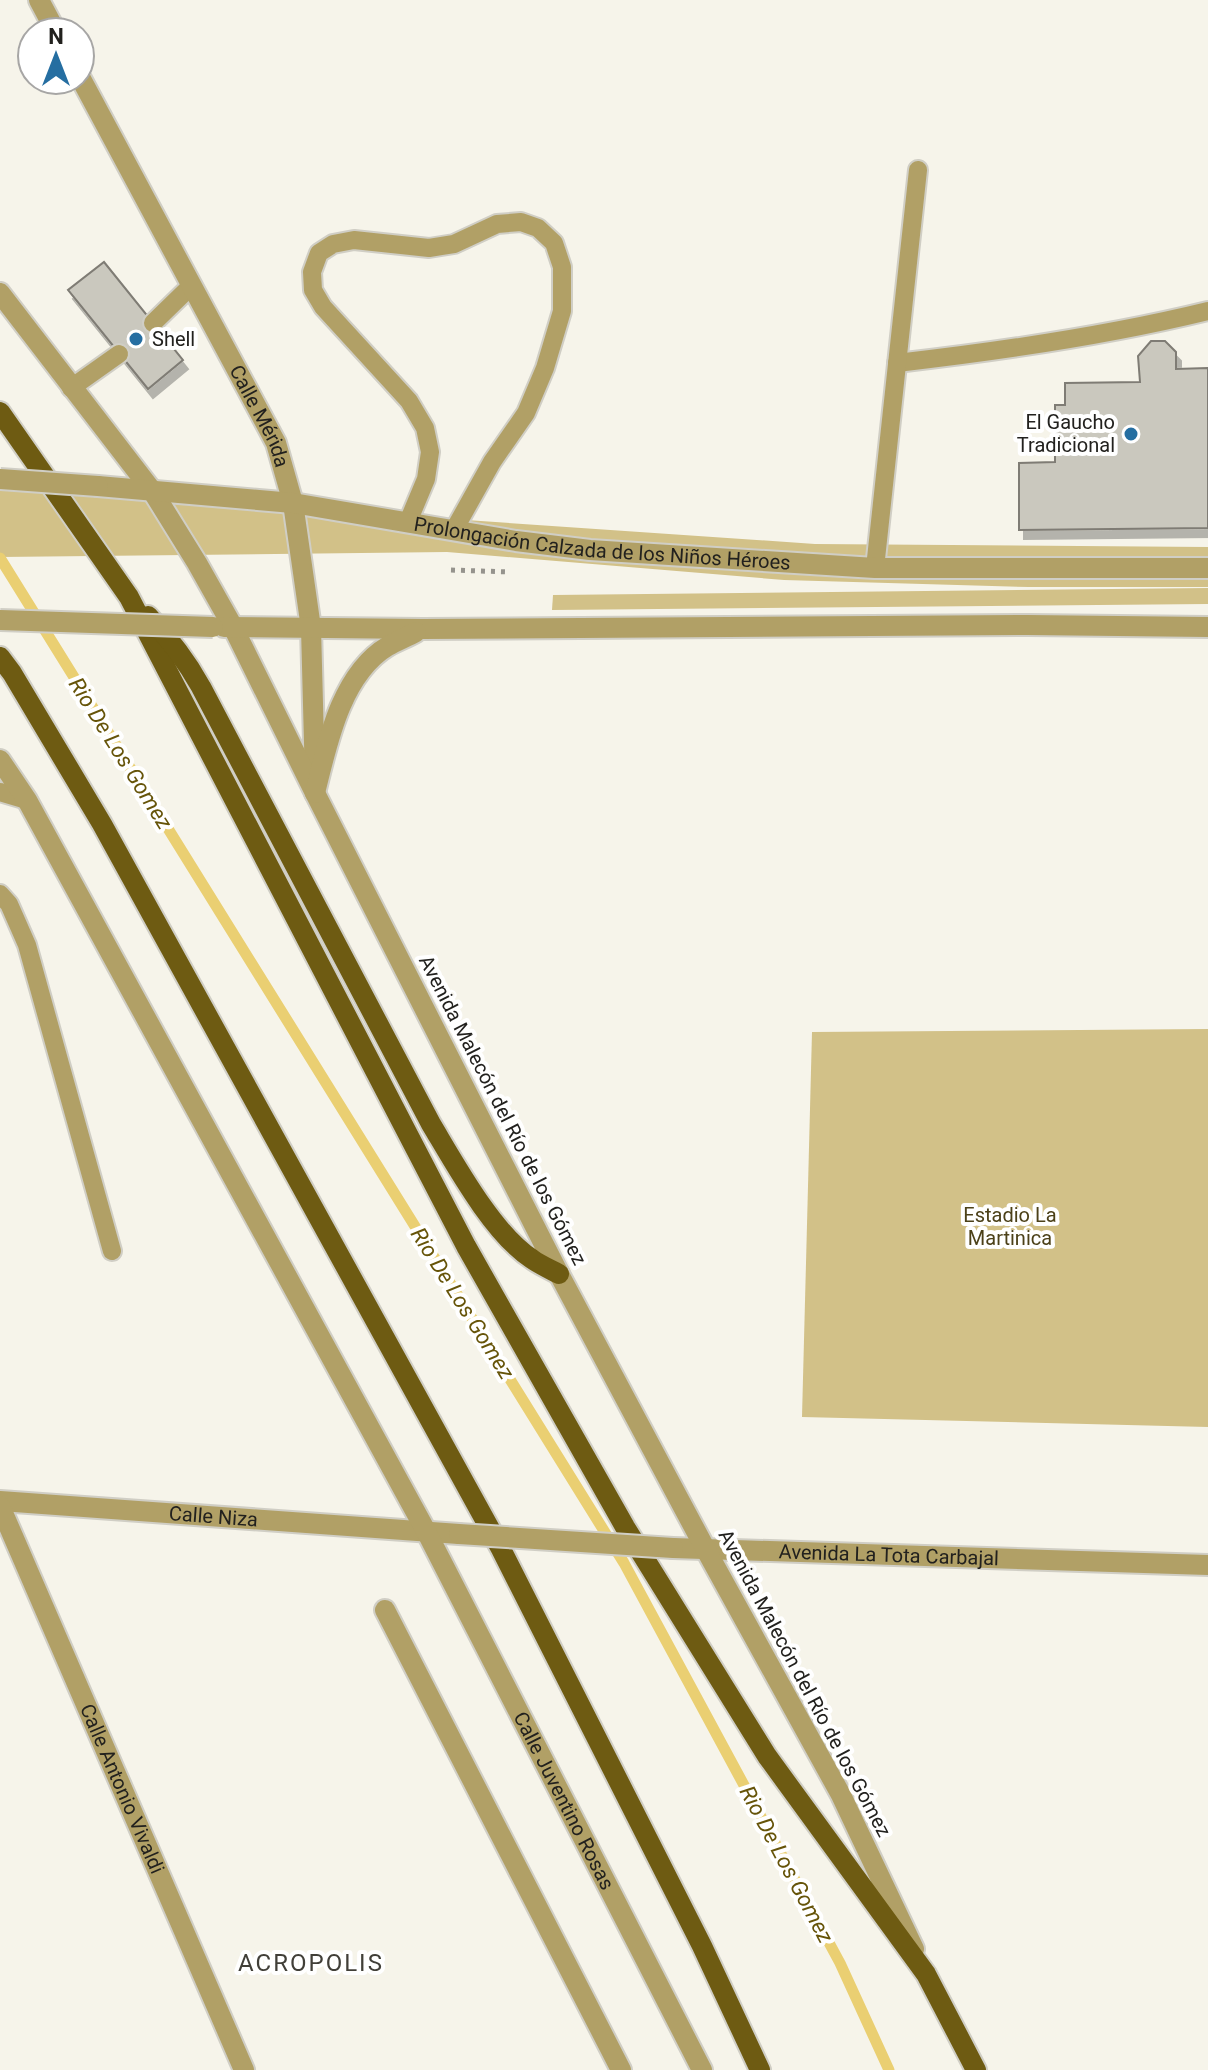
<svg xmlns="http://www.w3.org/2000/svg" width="1208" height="2070" viewBox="0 0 1208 2070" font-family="Roboto,sans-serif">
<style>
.green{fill:#d2c188}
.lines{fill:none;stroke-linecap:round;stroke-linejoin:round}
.stream{stroke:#eacf72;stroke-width:11}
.building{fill:#cac8be;stroke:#7f7c74;stroke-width:2;filter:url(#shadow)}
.service-casing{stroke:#d0cec5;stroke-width:22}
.minor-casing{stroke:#d0cec5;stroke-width:24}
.tertiary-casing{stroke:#d0cec5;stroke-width:24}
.primary-casing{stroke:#d0cec5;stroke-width:24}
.path{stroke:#95938d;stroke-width:5;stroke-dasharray:4 6;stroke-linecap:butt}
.service{stroke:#b1a066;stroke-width:18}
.minor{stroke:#b1a066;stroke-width:20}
.tertiary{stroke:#b1a066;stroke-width:20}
.primary{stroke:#6e5b12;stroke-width:20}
.minor-bridge-casing{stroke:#d0cec5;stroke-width:24;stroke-linecap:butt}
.tertiary-bridge-casing{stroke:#d0cec5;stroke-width:24;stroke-linecap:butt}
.minor-bridge{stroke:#b1a066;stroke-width:20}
.tertiary-bridge{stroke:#b1a066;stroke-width:20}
.poi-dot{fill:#256ea1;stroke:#fff;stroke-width:3}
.labels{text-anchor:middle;stroke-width:8;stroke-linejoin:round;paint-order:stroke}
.poi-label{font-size:20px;fill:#22211e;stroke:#fff;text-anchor:start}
.street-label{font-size:20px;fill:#22211e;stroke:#fff}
.park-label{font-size:20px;fill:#4c4119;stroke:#fff}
.water-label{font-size:22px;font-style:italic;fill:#665409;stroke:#fff}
.quarter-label{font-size:24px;letter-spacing:2px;fill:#413f38;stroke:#fff}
</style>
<defs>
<filter id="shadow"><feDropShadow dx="5" dy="9" stdDeviation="0" flood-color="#0004"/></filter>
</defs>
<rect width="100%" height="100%" fill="#f6f4ea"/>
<g class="green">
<polygon points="0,488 815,544 1208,547 1208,587 1029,587 784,580 447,552 0,557"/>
<polygon points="1208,588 1208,604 552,610 553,595"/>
<polygon points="1208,1029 1208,1427 802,1417 812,1032"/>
</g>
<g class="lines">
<polyline class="stream" points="0,558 624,1563 840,1963 889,2070"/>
</g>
<g class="building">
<polygon points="104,262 183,360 148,389 68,290"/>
<polygon points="1151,341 1165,341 1176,352 1176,369 1208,368 1208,528 1019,530 1019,463 1055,462 1055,405 1065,405 1065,383 1140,382 1138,356"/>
</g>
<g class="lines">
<g class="service-casing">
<g id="service">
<polyline points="153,323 191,286"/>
<path d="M897,363c105,-12 209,-27 311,-52"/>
<polyline points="71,388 119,354"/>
<polyline points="408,522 426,479 430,452 425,428 409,401 323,307 313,290 312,272 319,253 333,244 354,240 429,248 454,244 497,224 521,222 538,228 554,243 562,267 562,311 545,368 526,413 492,462 454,530"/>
<polyline points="875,568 918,170"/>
<polyline points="0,792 27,800"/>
<polyline points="0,894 9,904 27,945 112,1251"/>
</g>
</g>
<g class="minor-casing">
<g id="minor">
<polyline points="39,0 56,32"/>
<path id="s1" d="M80,77l196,366 17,60 18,125 4,152"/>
<path id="s2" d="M0,1501l459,33"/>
<path id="s3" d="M0,1506l244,564"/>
<path id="s4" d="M673,1548l535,17"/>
<polyline points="385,1610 621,2070"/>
</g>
</g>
<g class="tertiary-casing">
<g id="tertiary">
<polyline points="0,293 153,492 197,563 233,627 315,793 559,1274 706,1550 841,1795 914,1949"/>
<path id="s5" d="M98,486l195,17 223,38 74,9 285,18h333"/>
<polyline points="224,627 423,629 1028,625 1208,627"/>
<path id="s6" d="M0,760l27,40 399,731 276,539"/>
<path d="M315,793c12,-49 26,-119 73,-147 9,-5 19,-9 28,-14"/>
</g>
</g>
<g class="primary-casing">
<g id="primary">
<polyline points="0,412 129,597 466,1246 625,1527 767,1756 926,1974 976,2070"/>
<path d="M148,616c21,22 38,44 53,71l230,437c24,40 62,110 101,135 8,6 18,10 27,15"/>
<polyline points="0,657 12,673 102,824 501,1549 702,1946 760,2070"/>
</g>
</g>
<polyline class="path" points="451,570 510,572"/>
<use href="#service" class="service"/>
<use href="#minor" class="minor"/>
<use href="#tertiary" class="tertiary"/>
<use href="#primary" class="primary"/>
<g class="minor-bridge-casing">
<polyline id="minor-bridge" points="459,1534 673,1548"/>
</g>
<g class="tertiary-bridge-casing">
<g id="tertiary-bridge">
<polyline points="0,479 98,486"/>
<polyline points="0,620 213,627"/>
</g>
</g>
<use href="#minor-bridge" class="minor-bridge"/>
<use href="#tertiary-bridge" class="tertiary-bridge"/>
</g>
<g class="poi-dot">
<circle cx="136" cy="339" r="8"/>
<circle cx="1131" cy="434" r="8"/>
</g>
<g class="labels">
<g class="poi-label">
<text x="152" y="346">Shell</text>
<text x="1115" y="429" text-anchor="end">El Gaucho<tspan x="1115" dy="23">Tradicional</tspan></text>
</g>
<g class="street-label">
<text dy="7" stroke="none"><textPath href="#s1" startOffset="384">Calle Mérida</textPath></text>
<text dy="7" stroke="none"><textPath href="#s5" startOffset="508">Prolongación Calzada de los Niños Héroes</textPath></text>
<text transform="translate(503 1110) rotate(63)" y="7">Avenida Malecón del Río de los Gómez</text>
<text dy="7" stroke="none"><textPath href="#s2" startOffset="214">Calle Niza</textPath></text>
<text dy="7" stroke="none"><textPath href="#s4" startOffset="216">Avenida La Tota Carbajal</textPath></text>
<text transform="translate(805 1683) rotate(62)" y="7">Avenida Malecón del Río de los Gómez</text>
<text dy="7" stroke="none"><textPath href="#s3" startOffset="308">Calle Antonio Vivaldi</textPath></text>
<text dy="7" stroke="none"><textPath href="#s6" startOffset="1184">Calle Juventino Rosas</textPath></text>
</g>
<g class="park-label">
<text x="1010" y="1222">Estadio La<tspan x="1010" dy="23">Martinica</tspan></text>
</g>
<g class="water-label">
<text transform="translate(121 753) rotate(58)" y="8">Rio De Los Gomez</text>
<text transform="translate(463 1303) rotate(58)" y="8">Rio De Los Gomez</text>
<text transform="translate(787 1864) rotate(62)" y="8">Rio De Los Gomez</text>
</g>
<g class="quarter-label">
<text x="311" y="1971">ACROPOLIS</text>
</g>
</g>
<g transform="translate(56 56)"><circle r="38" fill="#ffffff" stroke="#a7a6a5" stroke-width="2"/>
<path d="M0-6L14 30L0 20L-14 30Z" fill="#256ea1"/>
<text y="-12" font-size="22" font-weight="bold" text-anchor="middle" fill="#22211e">N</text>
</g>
</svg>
